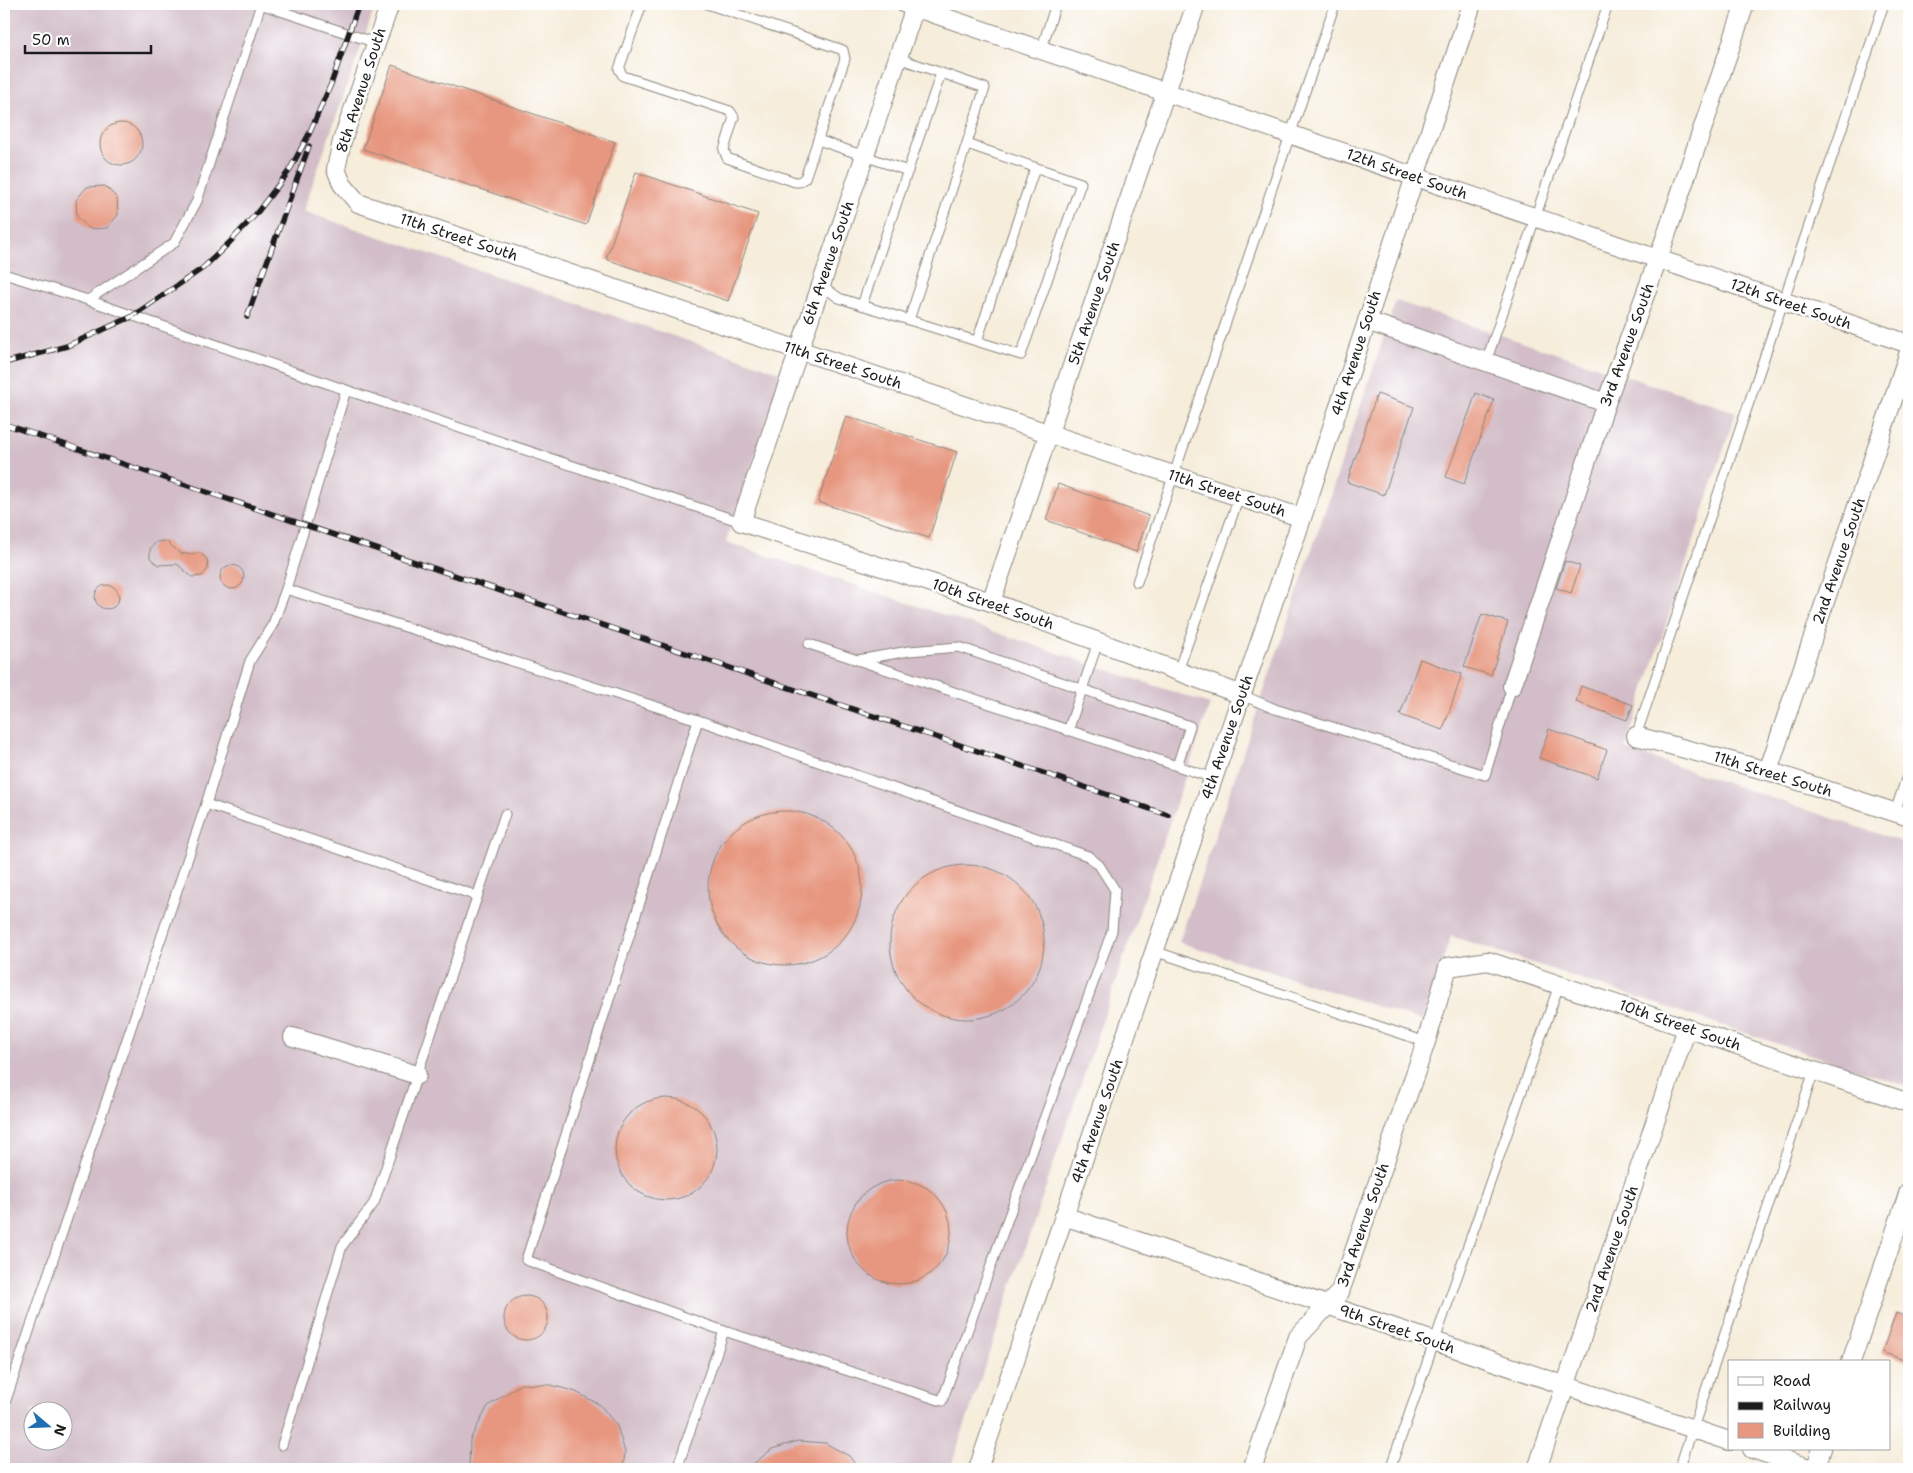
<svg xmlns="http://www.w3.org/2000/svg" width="1913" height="1473" viewBox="0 0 1913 1473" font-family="'Shantell Sans',sans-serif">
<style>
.industrial{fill:#d2bdc8;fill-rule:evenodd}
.building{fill:#e7977f}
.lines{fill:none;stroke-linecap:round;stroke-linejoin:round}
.lane-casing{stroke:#89847c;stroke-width:11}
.street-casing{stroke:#89847c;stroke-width:20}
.lane{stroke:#fff;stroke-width:9}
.street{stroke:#fff;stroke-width:18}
.rail-casing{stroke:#1c1c1c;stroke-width:5.5}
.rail{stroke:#fff;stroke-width:4;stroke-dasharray:11;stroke-linecap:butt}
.labels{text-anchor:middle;stroke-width:5;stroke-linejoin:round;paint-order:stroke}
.street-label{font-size:15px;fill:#1c1c1c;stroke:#fff}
</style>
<rect width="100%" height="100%" fill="#fff"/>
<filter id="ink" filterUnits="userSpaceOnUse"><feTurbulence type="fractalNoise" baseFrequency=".02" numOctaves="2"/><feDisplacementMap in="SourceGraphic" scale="10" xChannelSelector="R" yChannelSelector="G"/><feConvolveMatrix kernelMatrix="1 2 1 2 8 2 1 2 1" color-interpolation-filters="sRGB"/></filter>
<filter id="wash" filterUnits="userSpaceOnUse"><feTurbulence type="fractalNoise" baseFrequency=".0096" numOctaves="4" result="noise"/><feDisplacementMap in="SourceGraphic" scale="20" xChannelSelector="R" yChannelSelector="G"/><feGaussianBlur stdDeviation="1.12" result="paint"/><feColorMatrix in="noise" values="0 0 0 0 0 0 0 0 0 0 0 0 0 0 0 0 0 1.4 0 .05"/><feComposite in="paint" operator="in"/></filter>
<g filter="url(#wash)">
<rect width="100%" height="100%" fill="#f6eddb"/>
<g class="industrial">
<path d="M4,4h372l-73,207 480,162 -57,169 484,162 -260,765h-946zM32,1410h30v30h-30z"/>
<polygon points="1396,301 1736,412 1625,749 1909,844 1909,1087 1451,936 1422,1021 1179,942"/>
</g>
<g id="blocks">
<g class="building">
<polygon points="392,65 615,142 586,225 363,149"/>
<circle cx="121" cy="144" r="21"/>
<polygon points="636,172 758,214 728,301 606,259"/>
<polygon points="105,186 117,198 118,215 107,228 90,229 77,217 76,200 87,187"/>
<polygon points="1476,393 1494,400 1464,484 1446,477"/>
<polygon points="1377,394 1414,407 1384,495 1347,482"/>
<polygon points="846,416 957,452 929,538 818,502"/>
<polygon points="1058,484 1149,516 1136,552 1046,520"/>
<polygon points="166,541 181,554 200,553 207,559 208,569 202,576 192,577 177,564 158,565 150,558 150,549 156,542"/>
<polygon points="1565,561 1580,566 1571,593 1556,588"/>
<circle cx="232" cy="577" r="12"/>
<circle cx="107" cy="597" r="12"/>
<polygon points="1482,614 1508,622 1491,675 1464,667"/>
<polygon points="1420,659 1462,674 1443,730 1400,715"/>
<polygon points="1581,686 1633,705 1627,720 1576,702"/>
<polygon points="1549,729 1607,750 1597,778 1539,758"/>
<circle cx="785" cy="888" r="77"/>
<circle cx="967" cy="942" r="77"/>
<circle cx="666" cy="1149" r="51"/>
<circle cx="899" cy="1232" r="52"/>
<circle cx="526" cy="1318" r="22"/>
<polygon points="1896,1313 1909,1318 1909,1362 1882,1352"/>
<polygon points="521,1384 551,1385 576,1392 600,1405 617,1426 625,1452 623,1469 469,1469 470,1440 488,1406"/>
<polygon points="798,1441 825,1443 849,1456 859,1469 747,1469 772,1449"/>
</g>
</g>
</g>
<g filter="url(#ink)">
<use href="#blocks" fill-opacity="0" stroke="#89847c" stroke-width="1"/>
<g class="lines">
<g class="lane-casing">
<g id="lane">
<polyline points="260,4 376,43"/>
<polyline points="642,4 619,69 623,76 730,111 734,117 724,150 727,158 795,182 799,182 805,178 845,59 843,50 707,4"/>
<polyline points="1041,50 1056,4"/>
<polyline points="818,140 908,171"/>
<polyline points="4,274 88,300 174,243 197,201 261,4"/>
<polyline points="821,285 839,298 909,320 985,88 898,58"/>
<polyline points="88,300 346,390 741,522"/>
<polyline points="862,305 941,73"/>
<polyline points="909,320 1021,355 1081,183 967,144"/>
<polyline points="977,341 1035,168"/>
<polyline points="1486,362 1608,4"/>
<polyline points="1137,582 1335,4"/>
<polyline points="286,589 346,390"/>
<polyline points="809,644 1213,778"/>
<polyline points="858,660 909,651 959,647 1190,726 1177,766"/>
<polyline points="1178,671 1239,497"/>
<polyline points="1242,695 1275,709 1485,775 1512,686"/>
<polyline points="1068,731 1098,642"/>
<polyline points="1636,736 1884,4"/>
<polyline points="206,804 477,896"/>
<polyline points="1895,812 1909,770"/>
<polyline points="1154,951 1426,1042"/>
<polyline points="4,1406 206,804 250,661 273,624 286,589 698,720 1088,856 1099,865 1115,890 1112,931 942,1401 724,1331 526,1260 698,720"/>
<polyline points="282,1445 342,1246 374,1203 505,814"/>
<polyline points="677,1469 724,1331"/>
<polyline points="1390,1469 1559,985"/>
<polyline points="1679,1469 1814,1071"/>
</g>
</g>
<g class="street-casing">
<g id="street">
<polyline points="390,4 342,141 336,169 342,184 358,203 1302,518"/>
<polyline points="905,4 1909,344"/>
<polyline points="916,4 741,522 991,602 1242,695"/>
<polyline points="1367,321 1606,403"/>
<polyline points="991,602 1196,4"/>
<polyline points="1512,686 1606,403 1658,259 1745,4"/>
<polyline points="1636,736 1768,771 1909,817"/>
<polyline points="1768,771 1909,352"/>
<polyline points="293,1037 417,1075"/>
<polyline points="1064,1216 1729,1441"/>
<polyline points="1851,1362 1909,1191"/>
<polyline points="1752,1449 1812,1469"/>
<polyline points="978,1469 1302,518 1472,4"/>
<polyline points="1252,1469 1298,1337 1340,1292 1426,1042 1448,967 1488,961 1909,1103"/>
<polyline points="1537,1469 1687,1028"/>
<polyline points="1815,1469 1822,1449"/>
</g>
</g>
<use href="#lane" class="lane"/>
<use href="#street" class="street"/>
<g class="rail-casing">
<g id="rail">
<polyline points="247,317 309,146"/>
<polyline points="4,363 67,346 131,317 203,268 230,242 256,214 289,171 309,134 331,84 359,4"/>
<polyline points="4,424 1168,815"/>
</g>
</g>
<use href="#rail" class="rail"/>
</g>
</g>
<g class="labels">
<g class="street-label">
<text transform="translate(361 90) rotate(-72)" y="5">8th Avenue South</text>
<text transform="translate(1407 174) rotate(19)" y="5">12th Street South</text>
<text transform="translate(459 237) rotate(18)" y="5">11th Street South</text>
<text transform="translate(828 263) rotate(-71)" y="5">6th Avenue South</text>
<text transform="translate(1094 303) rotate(-71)" y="5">5th Avenue South</text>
<text transform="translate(1791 304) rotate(19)" y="5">12th Street South</text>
<text transform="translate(1627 345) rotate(-70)" y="5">3rd Avenue South</text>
<text transform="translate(1356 353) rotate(-72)" y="5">4th Avenue South</text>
<text transform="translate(843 365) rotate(18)" y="5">11th Street South</text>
<text transform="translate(1227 493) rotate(18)" y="5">11th Street South</text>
<text transform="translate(1839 561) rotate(-71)" y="5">2nd Avenue South</text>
<text transform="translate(993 604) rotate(19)" y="5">10th Street South</text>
<text transform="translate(1227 737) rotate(-71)" y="5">4th Avenue South</text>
<text transform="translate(1773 774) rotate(17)" y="5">11th Street South</text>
<text transform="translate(1680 1025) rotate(19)" y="5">10th Street South</text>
<text transform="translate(1097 1121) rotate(-71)" y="5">4th Avenue South</text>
<text transform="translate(1363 1225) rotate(-71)" y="5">3rd Avenue South</text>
<text transform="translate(1612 1249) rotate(-71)" y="5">2nd Avenue South</text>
<text transform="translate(1397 1329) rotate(19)" y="5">9th Street South</text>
</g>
</g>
<rect width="1913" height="1473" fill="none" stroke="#fff" stroke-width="20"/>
<rect x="1728" y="1360" width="162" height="90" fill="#ffffff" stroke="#a4a4a4"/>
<rect x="1738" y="1377" width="25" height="8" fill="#ffffff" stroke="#a4a4a4"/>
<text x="1773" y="1386" font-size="15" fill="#1c1c1c">Road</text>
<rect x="1738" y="1402" width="25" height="8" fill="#1c1c1c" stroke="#a4a4a4"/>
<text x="1773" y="1410" font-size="15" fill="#1c1c1c">Railway</text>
<rect x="1738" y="1423" width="25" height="15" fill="#e7977f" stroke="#a4a4a4"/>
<text x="1773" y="1436" font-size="15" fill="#1c1c1c">Building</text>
<g transform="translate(48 1426) rotate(109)"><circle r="24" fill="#ffffff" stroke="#a4a4a4"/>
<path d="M0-4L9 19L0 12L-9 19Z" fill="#1f6fb2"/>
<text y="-8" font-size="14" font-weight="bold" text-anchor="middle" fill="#1c1c1c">N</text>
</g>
<path d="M25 45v8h126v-8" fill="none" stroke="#1c1c1c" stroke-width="2.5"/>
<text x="32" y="45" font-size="15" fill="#1c1c1c" stroke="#ffffff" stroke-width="4" paint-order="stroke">50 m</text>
</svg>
